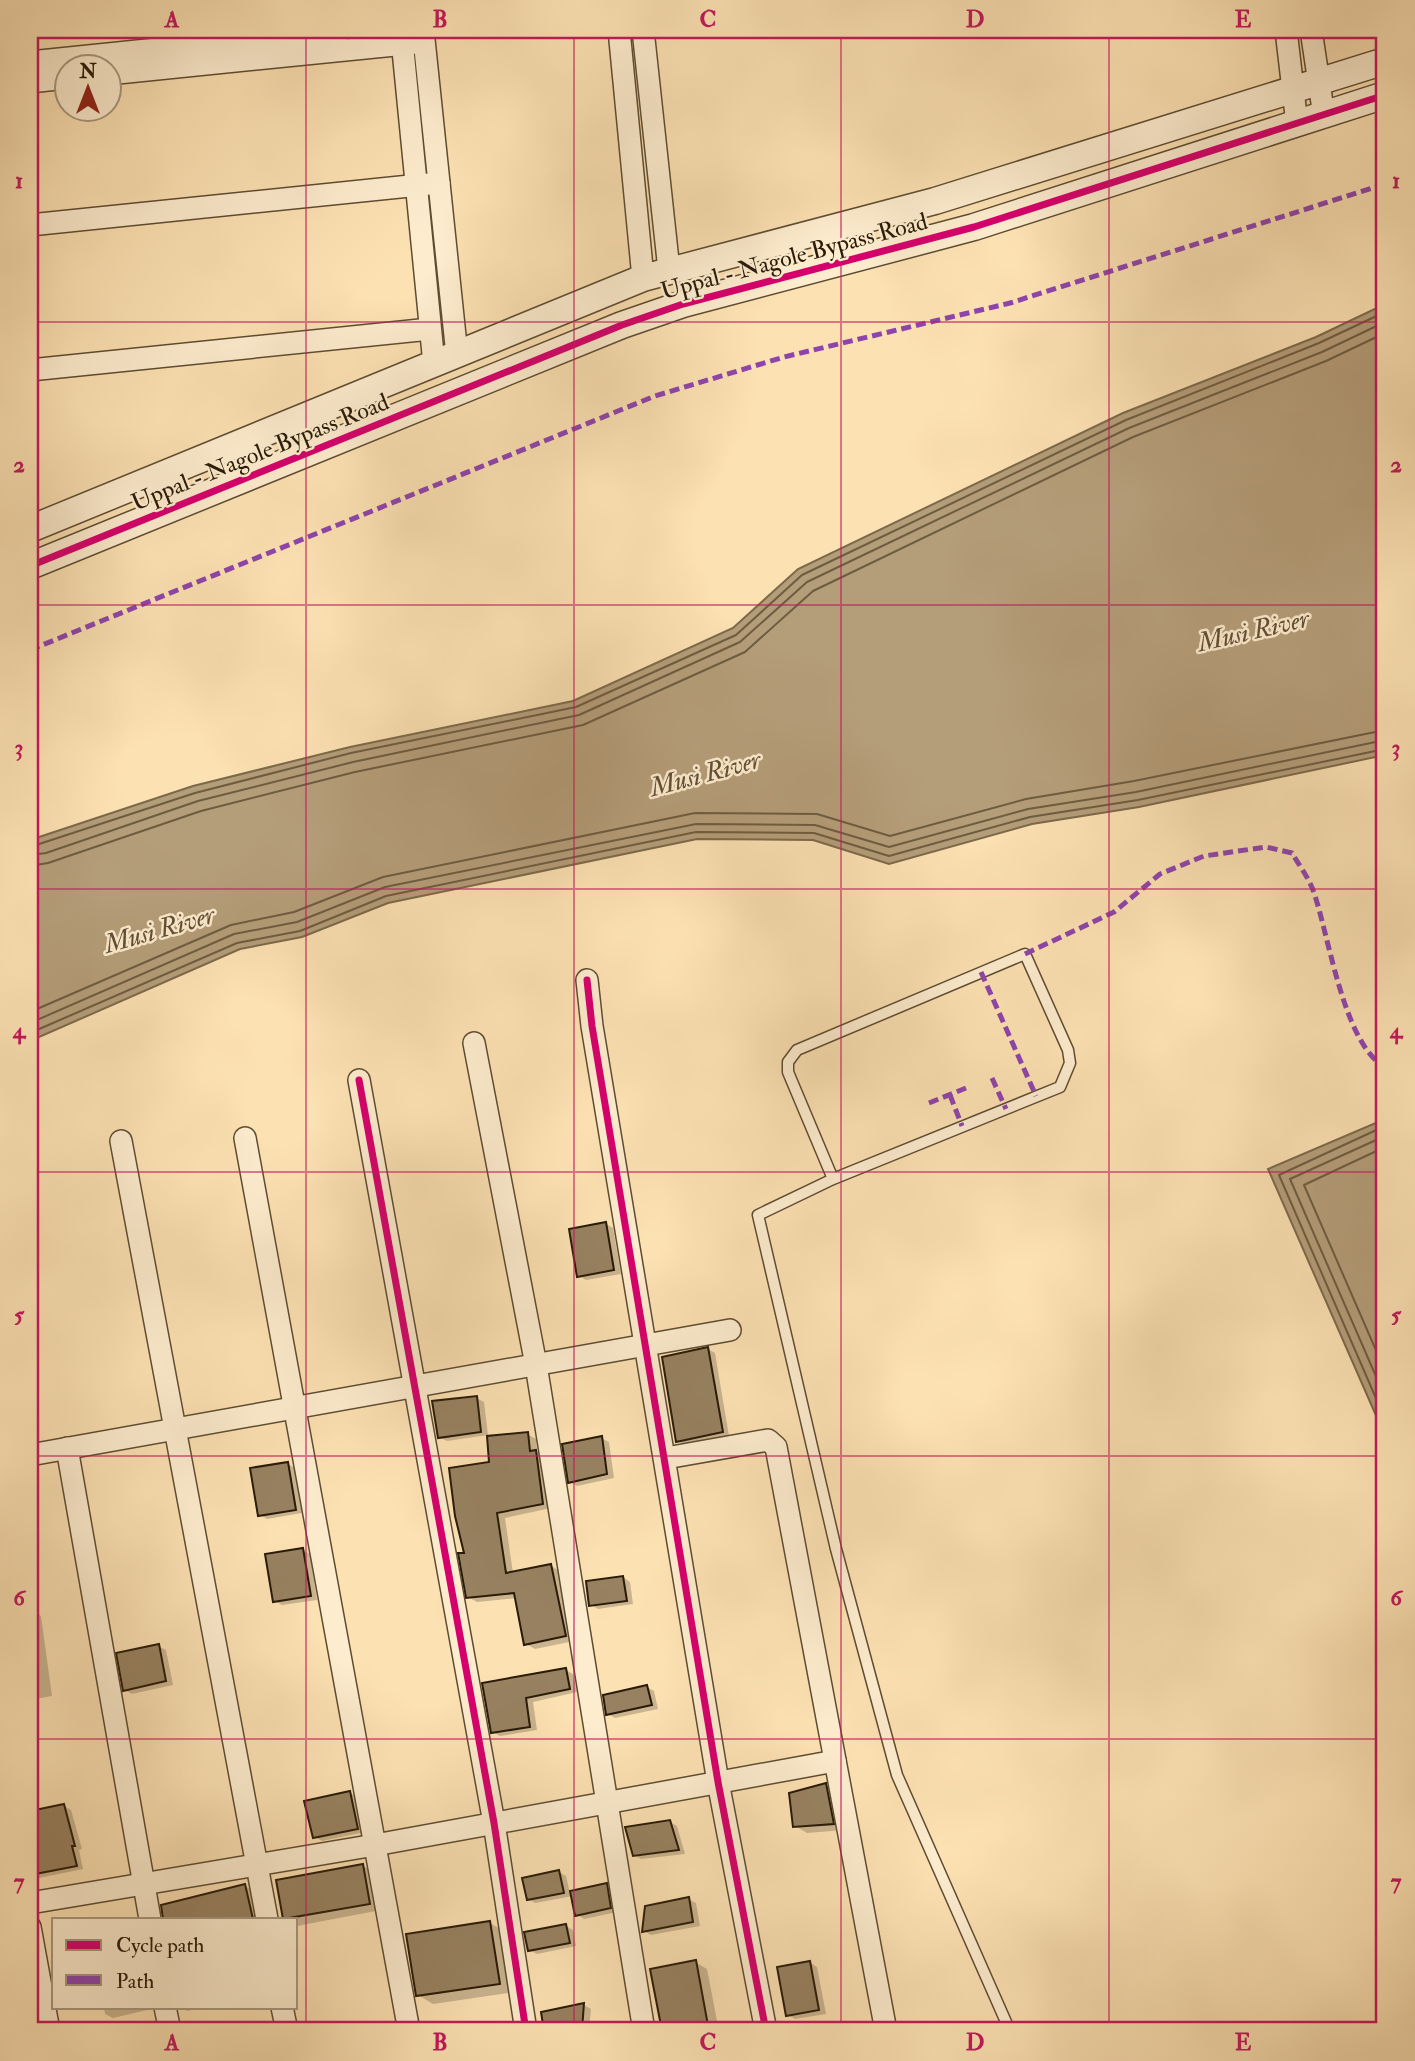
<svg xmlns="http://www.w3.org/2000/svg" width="1415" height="2061" viewBox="0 0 1415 2061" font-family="'IM FELL Double Pica',serif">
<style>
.water{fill:#b49d79;stroke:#7c694b;stroke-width:2}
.shadow{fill:#0003}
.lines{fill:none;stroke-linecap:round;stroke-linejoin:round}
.shore{stroke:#6e5c40;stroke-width:2}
.building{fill:#978160;stroke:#291a07;stroke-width:2}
.service-casing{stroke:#5e4c32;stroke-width:13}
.minor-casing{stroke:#5e4c32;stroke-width:24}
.tertiary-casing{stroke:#5e4c32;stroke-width:29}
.service{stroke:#fdecce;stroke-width:10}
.minor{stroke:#fdecce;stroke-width:21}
.tertiary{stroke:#fdecce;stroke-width:26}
.quiet{stroke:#8e44ad;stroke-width:5;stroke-dasharray:10 5;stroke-linecap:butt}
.cycleway-casing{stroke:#fdecce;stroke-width:11}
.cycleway{stroke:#d6006c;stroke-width:7}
.grid{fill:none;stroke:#c2185b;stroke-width:2;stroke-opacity:0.55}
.labels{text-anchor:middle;stroke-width:5;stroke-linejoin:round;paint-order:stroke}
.street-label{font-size:24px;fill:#291a07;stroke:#fdecce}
.water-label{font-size:26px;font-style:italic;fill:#614e35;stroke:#fdecce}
.neatline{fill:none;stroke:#c2185b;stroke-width:2.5}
.grid-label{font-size:23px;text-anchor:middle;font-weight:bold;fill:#c2185b}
</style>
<rect width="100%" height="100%" fill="#fce1b3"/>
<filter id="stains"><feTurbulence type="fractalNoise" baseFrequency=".00286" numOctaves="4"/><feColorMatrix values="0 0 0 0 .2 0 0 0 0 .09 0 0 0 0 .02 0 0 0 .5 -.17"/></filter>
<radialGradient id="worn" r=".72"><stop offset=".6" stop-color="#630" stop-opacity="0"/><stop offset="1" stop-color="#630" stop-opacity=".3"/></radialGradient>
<g class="water">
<polygon points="1385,304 1385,755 1139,807 1032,824 889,864 813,840 697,839 388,903 302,937 240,949 30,1041 30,840 193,786 350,747 573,701 733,628 798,569 1123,413 1316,337"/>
<polygon points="1385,1119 1385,1436 1268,1169"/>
</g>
<g class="shadow">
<polygon points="606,1224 613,1228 621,1274 586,1280 578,1275"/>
<polygon points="708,1349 715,1353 729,1436 685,1445 678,1441"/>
<polygon points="476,1398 484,1402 488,1435 447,1441 439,1437"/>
<polygon points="527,1434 536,1439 537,1452 545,1456 551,1508 505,1518 513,1573 551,1566 560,1571 574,1641 535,1649 526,1644 517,1598 477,1602 468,1597 466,1554 491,1463"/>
<polygon points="601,1438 609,1442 614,1478 577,1486 570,1482"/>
<polygon points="288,1464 295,1468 302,1513 267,1519 260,1515"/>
<polygon points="303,1550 310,1554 317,1600 282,1605 275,1601"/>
<polygon points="623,1577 630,1582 633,1604 598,1609 591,1605"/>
<polygon points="33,1612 41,1616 52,1696 30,1700 30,1613"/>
<polygon points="158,1646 166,1650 173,1685 132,1694 125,1690"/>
<polygon points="566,1670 573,1674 577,1692 533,1702 537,1730 500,1736 493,1732 484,1684"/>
<polygon points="647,1687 654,1691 658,1709 615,1718 608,1714"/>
<polygon points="826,1784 837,1791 844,1830 807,1833 795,1826"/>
<polygon points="350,1793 358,1797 365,1832 322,1841 315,1837"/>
<polygon points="64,1806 71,1810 82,1849 79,1850 83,1869 39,1878 32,1874 30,1863 30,1813"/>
<polygon points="670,1822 677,1826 685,1854 641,1859 634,1855"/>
<polygon points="363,1866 374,1872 381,1910 297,1926 296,1919 285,1919 278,1881"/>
<polygon points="559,1872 566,1876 570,1893 606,1885 614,1889 617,1912 584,1919 577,1914 573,1896 535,1903 528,1899"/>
<polygon points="245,1886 252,1890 258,1919 163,1919 163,1906"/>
<polygon points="688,1899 696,1903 700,1926 651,1935 644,1931"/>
<polygon points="490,1923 506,1932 515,1992 433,2004 418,1995"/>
<polygon points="566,1926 573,1930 576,1946 537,1954 529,1950"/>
<polygon points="695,1962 707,1969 719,2031 664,2031 652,1970"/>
<polygon points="809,1962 817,1967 826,2014 795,2019 788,2015"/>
<polygon points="584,2005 591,2009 589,2031 545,2031 542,2013"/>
<polygon points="104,2007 160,2007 113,2018 105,2014"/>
<polygon points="181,2007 207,2007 187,2011"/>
</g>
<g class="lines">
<g class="shore">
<polyline points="30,847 195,793 351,753 576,707 736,635 802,575 1126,420 1319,343 1385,312"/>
<polyline points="30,855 46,853 198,801 353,762 579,715 740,642 807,582 1129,428 1322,352 1385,322"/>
<polyline points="30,866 48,863 201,811 355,772 583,725 745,652 813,591 1133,437 1326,361 1385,333"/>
<polyline points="30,1012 231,925 294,912 383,877 695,813 817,814 890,836 1026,799 1134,781 1385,730"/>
<polyline points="30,1023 234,934 297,922 385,887 696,824 815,825 889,847 1028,809 1136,792 1385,740"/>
<polyline points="30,1033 237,943 300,931 386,896 696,832 814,833 889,856 1030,817 1138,800 1385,749"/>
<polyline points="1385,1126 1279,1175 1385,1419"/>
<polyline points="1385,1136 1290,1179 1385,1397"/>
<polyline points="1385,1147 1304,1185 1385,1371"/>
</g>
</g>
<g class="building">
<polygon points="606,1222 614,1270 577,1277 569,1229"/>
<polygon points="708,1347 723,1432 676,1442 662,1357"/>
<polygon points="477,1396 481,1432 438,1438 432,1401"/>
<polygon points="528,1432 530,1451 536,1450 543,1504 497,1513 506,1573 551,1564 566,1636 524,1645 514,1593 466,1598 458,1553 464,1553 455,1516 449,1468 489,1462 487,1436"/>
<polygon points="602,1436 607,1474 568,1483 562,1444"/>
<polygon points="288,1462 296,1510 258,1516 250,1468"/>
<polygon points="303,1548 311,1596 273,1602 265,1554"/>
<polygon points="623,1576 627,1601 589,1606 586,1581"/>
<polygon points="159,1644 166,1681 123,1691 116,1653"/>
<polygon points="566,1668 570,1689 526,1698 530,1727 491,1733 482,1683"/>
<polygon points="647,1685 652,1705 606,1715 603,1695"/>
<polygon points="826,1783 834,1824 793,1827 789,1793"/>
<polygon points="350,1791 358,1829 313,1838 304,1801"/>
<polygon points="64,1804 75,1846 72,1846 77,1866 30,1875 30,1811"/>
<polygon points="670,1820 679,1850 633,1856 625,1827"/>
<polygon points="363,1864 370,1904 283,1919 276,1880"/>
<polygon points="559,1870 564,1893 527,1900 522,1878"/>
<polygon points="607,1883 611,1908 575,1916 570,1891"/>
<polygon points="245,1884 253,1919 163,1919 161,1905"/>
<polygon points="689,1897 693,1922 642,1932 645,1906"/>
<polygon points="490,1921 500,1984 416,1996 406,1934"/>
<polygon points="566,1924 570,1943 528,1951 524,1932"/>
<polygon points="696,1960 709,2031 662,2031 650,1969"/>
<polygon points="810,1961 819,2010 786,2016 777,1967"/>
<polygon points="584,2003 582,2030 544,2031 541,2012"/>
</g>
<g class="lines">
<g class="service-casing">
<polyline id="service" points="833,1179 788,1072 788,1062 797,1050 1025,954 1068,1050 1070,1063 1060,1087 833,1179 758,1215 836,1549 897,1775 1010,2031"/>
</g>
<g class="minor-casing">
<g id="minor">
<polyline points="401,30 434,364"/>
<polyline points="423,30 457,355"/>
<polyline points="619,30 643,278"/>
<polyline points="643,30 669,270"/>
<polyline points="1286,30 1297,124"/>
<polyline points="1311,30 1324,116"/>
<polyline points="30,62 343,30"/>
<polyline points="108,74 415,43"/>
<polyline points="30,82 66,78"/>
<polyline points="30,225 439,183"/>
<polyline points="30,370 430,329"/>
<polyline points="587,980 592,1026 718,1782 766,2031"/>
<polyline points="474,1043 536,1365 644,2031"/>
<polyline points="359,1080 494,1823 526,2031"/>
<polyline points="245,1138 409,2031"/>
<polyline points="121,1141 267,1919"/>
<polyline points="67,1448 150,1919"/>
<polyline points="30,1455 730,1330"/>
<polyline points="666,1458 768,1440 776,1447 886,2031"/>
<polyline points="30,1903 375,1845 835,1761"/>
<polyline points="30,1927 49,2031"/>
<polyline points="165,2007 170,2031"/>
<polyline points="282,2007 287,2031"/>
</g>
</g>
<g class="tertiary-casing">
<g id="tertiary">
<polyline points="30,529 643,278 935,201 1385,61"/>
<polyline points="30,566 622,325 683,304 974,227 1385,95"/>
</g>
</g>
<use href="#service" class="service"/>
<use href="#minor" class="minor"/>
<use href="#tertiary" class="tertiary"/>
<g class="quiet">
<polyline points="30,650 655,396 784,357 1010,303 1385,184"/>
<path d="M1025,954l89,-42 46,-38 44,-18 62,-9 26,6c7,12 16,24 21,37 16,44 30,154 72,177"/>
<polyline points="981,972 1036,1096"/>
<polyline points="992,1078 1006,1109"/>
<polyline points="950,1095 962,1126"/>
<polyline points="929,1103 966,1088"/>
</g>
<g class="cycleway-casing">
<g id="cycleway">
<polyline points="30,566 622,325 683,304 974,227 1385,95"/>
<polyline points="587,980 592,1026 718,1782 766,2031"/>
<polyline points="359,1080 494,1823 526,2031"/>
</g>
</g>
<use href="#cycleway" class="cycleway"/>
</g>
<path class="grid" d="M306,30v2001M574,30v2001M841,30v2001M1109,30v2001M30,322h1355M30,605h1355M30,889h1355M30,1172h1355M30,1456h1355M30,1739h1355"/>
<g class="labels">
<g class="street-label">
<text transform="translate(794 256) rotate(-15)" y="8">Uppal - Nagole Bypass Road</text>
<text transform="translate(260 452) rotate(-22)" y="8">Uppal - Nagole Bypass Road</text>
</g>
<g class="water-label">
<text transform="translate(1253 630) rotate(-13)" y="9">Musi River</text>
<text transform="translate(705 773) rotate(-15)" y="9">Musi River</text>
<text transform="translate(159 929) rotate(-16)" y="9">Musi River</text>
</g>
</g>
<rect width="1415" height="2061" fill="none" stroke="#fce1b3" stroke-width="77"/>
<rect x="52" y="1918" width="245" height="91" fill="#fdecce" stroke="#a8987e" stroke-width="2"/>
<rect x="66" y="1940" width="35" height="10" fill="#d6006c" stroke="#a8987e" stroke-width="2"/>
<text x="116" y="1952" font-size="21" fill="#291a07">Cycle path</text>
<rect x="66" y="1975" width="35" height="10" fill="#8e44ad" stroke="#a8987e" stroke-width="2"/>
<text x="116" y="1988" font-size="21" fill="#291a07">Path</text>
<g transform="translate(88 88)"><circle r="33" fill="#fdecce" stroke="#a8987e" stroke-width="2"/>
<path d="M0-5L12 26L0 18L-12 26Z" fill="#8f2418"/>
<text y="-10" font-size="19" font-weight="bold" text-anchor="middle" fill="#291a07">N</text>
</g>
<rect x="38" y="38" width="1338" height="1984" class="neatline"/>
<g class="grid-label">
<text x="172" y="27">A</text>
<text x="440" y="27">B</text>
<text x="708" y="27">C</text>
<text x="975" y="27">D</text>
<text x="1243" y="27">E</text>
<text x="19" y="188">1</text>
<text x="1396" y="188">1</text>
<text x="19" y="472">2</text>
<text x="1396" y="472">2</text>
<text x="19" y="755">3</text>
<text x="1396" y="755">3</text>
<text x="19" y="1038">4</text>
<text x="1396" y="1038">4</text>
<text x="19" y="1322">5</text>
<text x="1396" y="1322">5</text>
<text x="19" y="1605">6</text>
<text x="1396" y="1605">6</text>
<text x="19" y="1889">7</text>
<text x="1396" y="1889">7</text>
<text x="172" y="2050">A</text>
<text x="440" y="2050">B</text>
<text x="708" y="2050">C</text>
<text x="975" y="2050">D</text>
<text x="1243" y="2050">E</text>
</g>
<rect width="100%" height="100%" filter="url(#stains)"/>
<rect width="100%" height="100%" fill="url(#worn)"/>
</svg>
